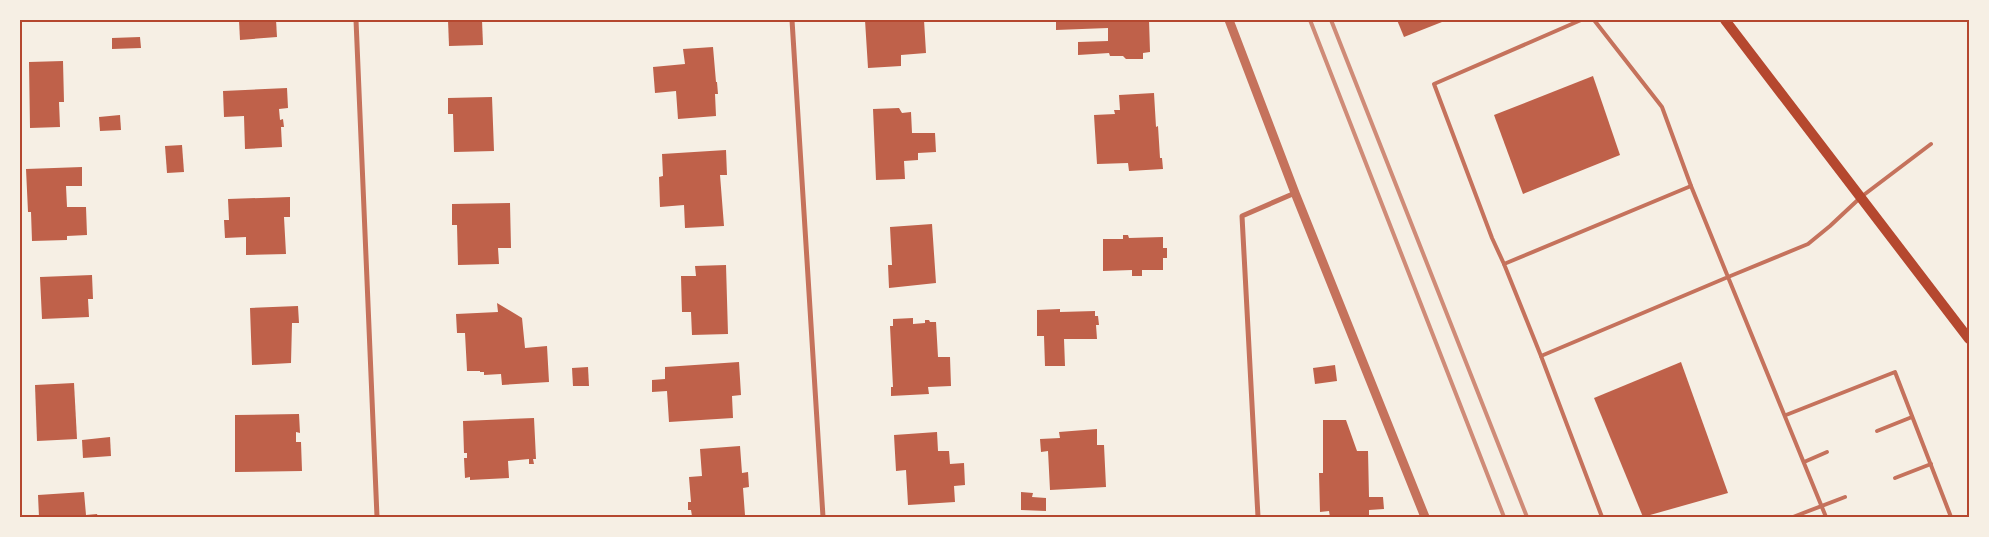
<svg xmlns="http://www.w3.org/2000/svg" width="1989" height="537" viewBox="0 0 1989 537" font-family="'DejaVu Sans',sans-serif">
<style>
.building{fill:#bf614a}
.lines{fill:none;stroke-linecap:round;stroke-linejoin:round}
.service{stroke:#c5725c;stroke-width:4}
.minor{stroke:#c5725c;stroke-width:5}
.tertiary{stroke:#c5725c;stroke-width:9}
.secondary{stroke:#b5482f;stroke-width:10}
.rail{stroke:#cf8b77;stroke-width:4}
.neatline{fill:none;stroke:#b5482f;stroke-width:2}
</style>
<rect width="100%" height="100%" fill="#f6efe4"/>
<g class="building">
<polygon points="239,20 276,20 277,37 240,40"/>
<polygon points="448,20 482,20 483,45 449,46"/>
<polygon points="865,20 924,20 926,53 901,55 901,66 868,68"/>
<polygon points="1056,20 1149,20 1150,52 1143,53 1143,59 1126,59 1123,56 1110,56 1109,53 1078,55 1078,42 1108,41 1108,28 1056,30"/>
<polygon points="1397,20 1447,20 1404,37"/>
<polygon points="140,37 141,48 112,49 112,38"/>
<polygon points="713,47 716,82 717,82 718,94 715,94 716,116 678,119 676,91 655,93 653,67 685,64 683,49"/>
<polygon points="63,61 64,102 59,102 60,127 30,128 29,62"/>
<polygon points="1593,76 1620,155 1523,194 1494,115"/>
<polygon points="287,88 288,108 279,109 280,120 283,119 284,127 281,127 282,147 245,149 244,116 224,117 223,91"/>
<polygon points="1154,93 1156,127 1158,126 1160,158 1162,158 1163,169 1129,171 1128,163 1097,164 1094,115 1115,114 1114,110 1120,110 1119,95"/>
<polygon points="492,97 494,151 454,152 453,114 448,114 448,98"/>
<polygon points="899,108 902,113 911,112 912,133 935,133 936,152 918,153 918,160 904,161 905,179 876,180 873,109"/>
<polygon points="120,115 121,130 100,131 99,117"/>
<polygon points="182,145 184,172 167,173 165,146"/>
<polygon points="726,150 727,175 720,175 724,226 685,228 684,205 660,207 659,177 663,176 662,154"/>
<polygon points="82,167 82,186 66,186 67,207 86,207 87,235 67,236 67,240 32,241 31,212 28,212 26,169"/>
<polygon points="290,197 290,217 284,217 286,254 246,255 246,237 225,238 224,220 229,220 228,199"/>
<polygon points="510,203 511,248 498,248 499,264 458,265 457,225 452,225 452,204"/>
<polygon points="932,224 936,283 889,288 888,265 892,265 890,227"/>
<polygon points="1123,235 1128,235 1129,238 1163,237 1163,248 1167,248 1167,258 1163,258 1163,270 1142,270 1142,276 1132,276 1132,270 1103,271 1103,239 1123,239"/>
<polygon points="726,265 728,334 692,335 691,312 682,312 681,276 696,276 695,266"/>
<polygon points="92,275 93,299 88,299 89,317 42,319 40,277"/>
<polygon points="497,303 522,318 525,348 547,346 549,382 502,385 501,374 484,375 484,372 480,372 480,371 467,371 465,333 457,333 456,314 498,312"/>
<polygon points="298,306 299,323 292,323 291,363 252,365 250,308"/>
<polygon points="1060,309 1060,312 1095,311 1095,316 1098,316 1099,325 1096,325 1097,339 1064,339 1065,366 1045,366 1044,336 1037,336 1037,310"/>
<polygon points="913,318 913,324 925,323 925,320 929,320 930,322 936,322 938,357 950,357 951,386 928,387 929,394 891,396 891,387 893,387 890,326 893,326 893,319"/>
<polygon points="739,362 741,395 732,396 733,418 669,422 667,391 652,392 652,380 665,379 665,367"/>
<polygon points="1681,362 1728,493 1643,517 1594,398"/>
<polygon points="1335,365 1337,381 1315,384 1313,368"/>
<polygon points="588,367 589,386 573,386 572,368"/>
<polygon points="74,383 77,439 37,441 35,385"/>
<polygon points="299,414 300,433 296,432 296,442 301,442 302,471 235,472 235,415"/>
<polygon points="534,418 536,459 533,459 534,464 529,464 529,459 508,461 509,478 470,480 470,477 465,478 464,458 467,458 467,453 464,453 463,421"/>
<polygon points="1323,420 1346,420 1357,451 1368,451 1369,497 1383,497 1384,509 1369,510 1369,517 1330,517 1329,511 1320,512 1319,473 1323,473"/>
<polygon points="1097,429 1097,445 1104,445 1106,487 1050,490 1048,451 1041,452 1040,439 1060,438 1059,432"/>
<polygon points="937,432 938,451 949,451 950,464 964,463 965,485 954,486 955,502 908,505 906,470 896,471 894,435"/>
<polygon points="110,437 111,456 83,458 82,440"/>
<polygon points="740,446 742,473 748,472 749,487 743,488 745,515 722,517 704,517 704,515 692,516 691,510 688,510 688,502 691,502 689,477 702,476 700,449"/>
<polygon points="84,492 86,515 97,514 98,517 39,517 38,495"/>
<polygon points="1021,492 1033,493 1032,497 1046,498 1046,511 1021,510"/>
</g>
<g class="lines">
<g class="service">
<polyline points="1594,20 1662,107 1691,186"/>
<polyline points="1504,264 1492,238 1434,84 1581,20"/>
<polyline points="1541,356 1602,517"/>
<polyline points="1786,415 1895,372 1951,517"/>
<polyline points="1877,431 1912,417"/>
<polyline points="1804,462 1827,452"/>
<polyline points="1895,478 1931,464"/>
<polyline points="1793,517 1845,497"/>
<polyline points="1826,517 1728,277 1541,356 1504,264 1691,186 1728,277 1808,244 1830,226 1861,197 1931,144"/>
</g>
<g class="minor">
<polyline points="356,20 377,517"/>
<polyline points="792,20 823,517"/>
<polyline points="1258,517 1242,216 1295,193"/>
</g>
<polyline class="tertiary" points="1229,20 1295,193 1425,517"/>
<polyline class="secondary" points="1725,20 1969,339"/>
<g class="rail">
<polyline points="1310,20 1504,517"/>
<polyline points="1331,20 1527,517"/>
</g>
</g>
<rect width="1989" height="537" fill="none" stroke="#f6efe4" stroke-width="42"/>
<rect x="21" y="21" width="1947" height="495" class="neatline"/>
</svg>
